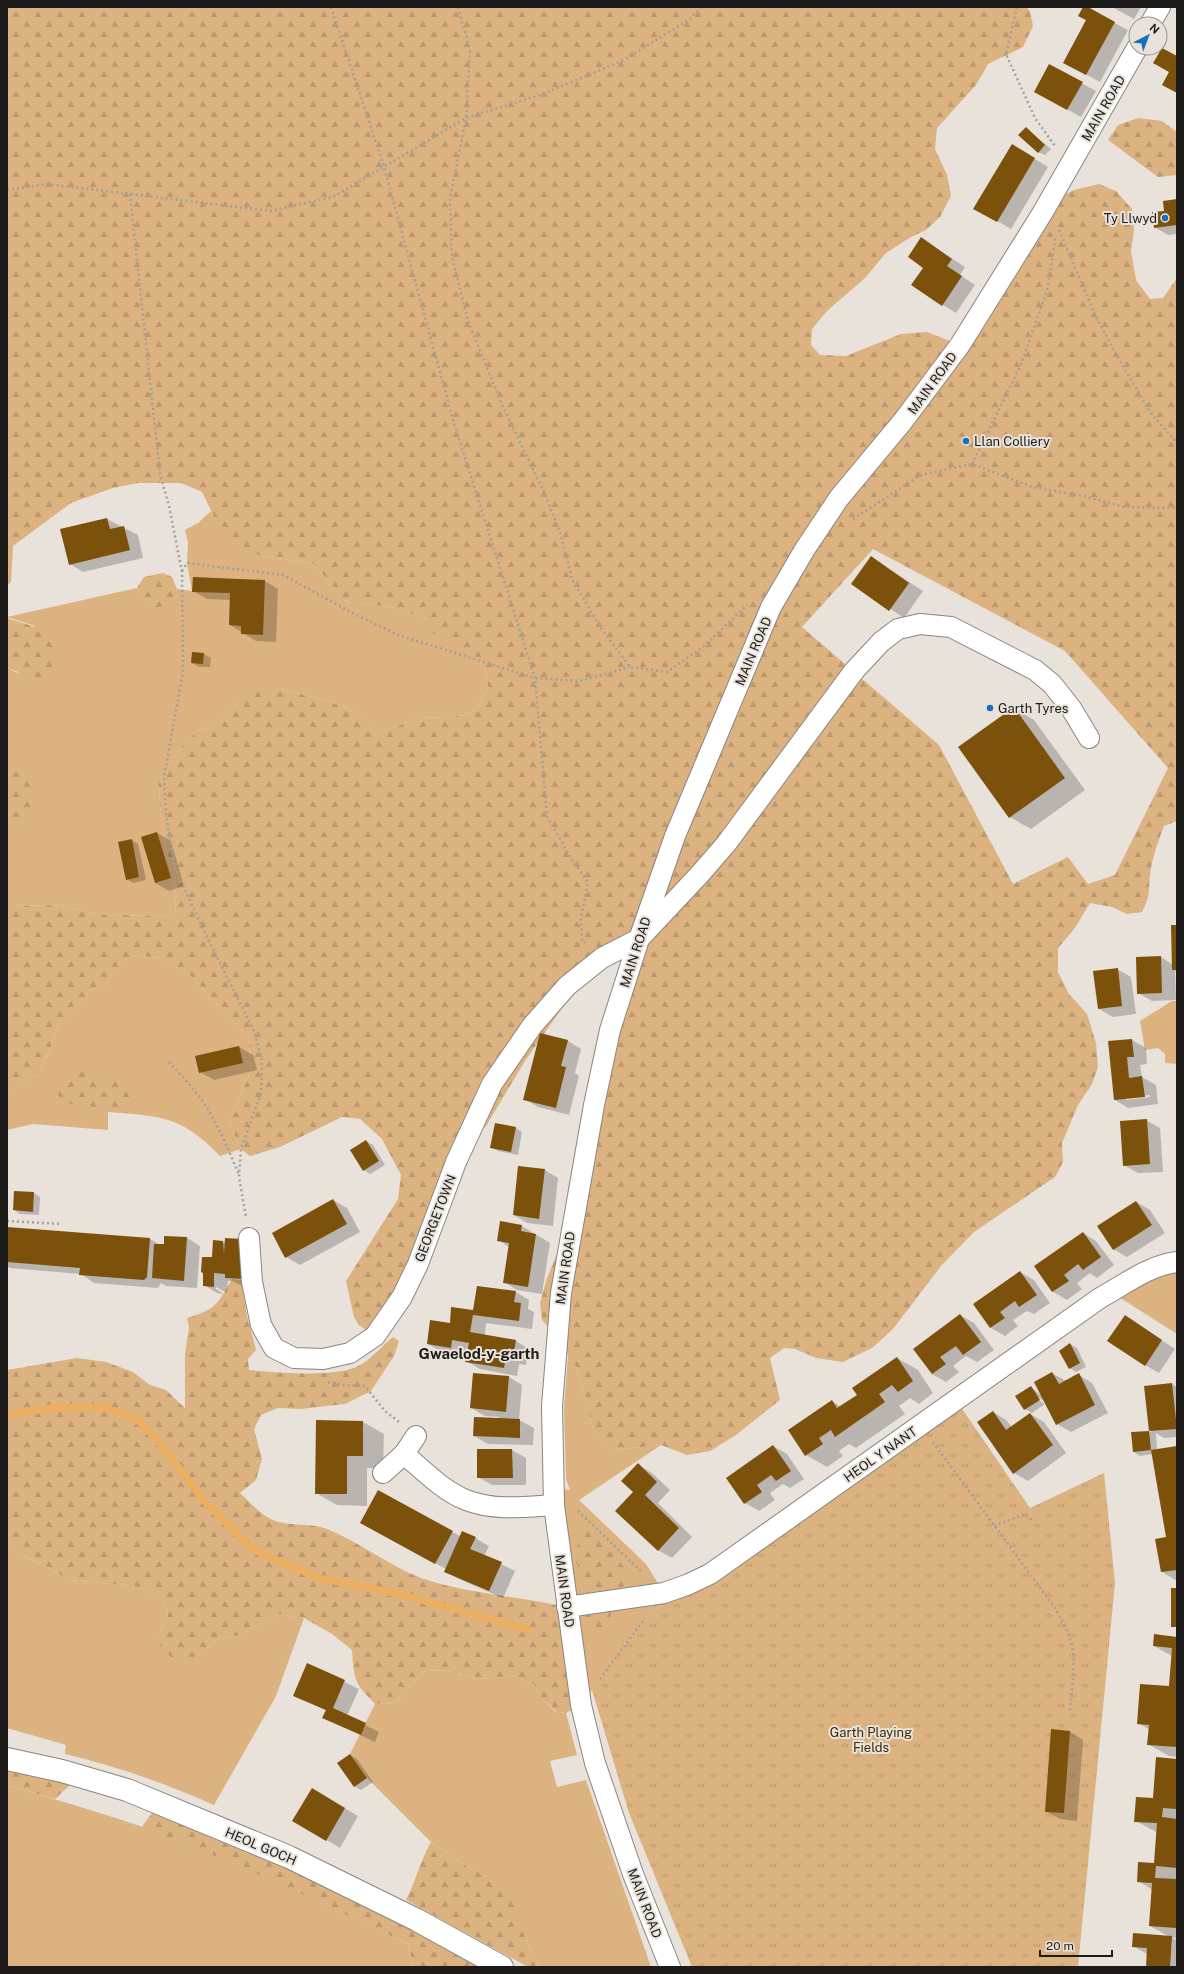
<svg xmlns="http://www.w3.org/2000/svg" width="1184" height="1974" viewBox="0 0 1184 1974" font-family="'Public Sans',sans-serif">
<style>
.grass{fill:#dbb280}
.forest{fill:url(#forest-firs);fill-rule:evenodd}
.park{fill:url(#park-tufts)}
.shadow{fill:#0003;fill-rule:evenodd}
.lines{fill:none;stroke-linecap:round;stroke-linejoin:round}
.stream{stroke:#ecaf60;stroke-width:7}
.building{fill:#7c510b}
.minor-casing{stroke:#8b857f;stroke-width:22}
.tertiary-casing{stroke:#8b857f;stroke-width:24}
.path{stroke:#a49f9a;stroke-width:2.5;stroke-dasharray:2 3;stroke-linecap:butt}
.minor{stroke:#fff;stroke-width:20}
.tertiary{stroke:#fff;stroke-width:22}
.poi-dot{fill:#1a6ebc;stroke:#e8e2db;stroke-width:1.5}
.labels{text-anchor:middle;stroke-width:4;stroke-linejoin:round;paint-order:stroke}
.street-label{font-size:13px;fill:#1d1b19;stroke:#e8e2db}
.poi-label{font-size:13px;fill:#1d1b19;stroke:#e8e2db;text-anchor:start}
.park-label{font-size:13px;fill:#402805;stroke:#e8e2db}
.quarter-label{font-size:15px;font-weight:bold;fill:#1d1b19;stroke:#e8e2db}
</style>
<defs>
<pattern id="forest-firs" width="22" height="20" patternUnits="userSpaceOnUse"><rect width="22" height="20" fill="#dbb280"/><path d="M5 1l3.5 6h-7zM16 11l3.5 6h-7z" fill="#bc986e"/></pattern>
<pattern id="park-tufts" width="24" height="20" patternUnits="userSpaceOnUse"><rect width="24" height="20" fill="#dbb280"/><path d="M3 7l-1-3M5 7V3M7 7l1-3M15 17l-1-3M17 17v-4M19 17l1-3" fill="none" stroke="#bc986e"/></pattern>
</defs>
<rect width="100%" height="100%" fill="#e8e2db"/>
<g class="grass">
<polygon points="211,511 215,519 261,556 313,563 345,601 396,608 427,619 454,643 473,654 485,669 488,687 481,701 470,714 445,718 420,717 383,732 355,712 329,701 280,689 240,701 212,726 197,731 177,752 164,777 158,784 165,847 174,875 176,917 95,914 61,905 7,906 7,668 18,673 35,626 7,617 137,588 147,604 172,608 177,589 192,591 187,563 188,542 185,530 198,523"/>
<path d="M133,955l26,3 29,15 60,64 3,33 -22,53 12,26 -21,7c-38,-40 -59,-40 -112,-44v18l-75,-6 -26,6v-37l32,-21 10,-20 11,-31 15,-13 16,-18 15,-6 14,-21z"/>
<polygon points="1172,1001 1177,1001 1177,1064 1165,1063 1165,1054 1158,1048 1145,1050 1140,1021"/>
<polygon points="1177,1262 1177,1334 1111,1292"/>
<polygon points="568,1354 577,1369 595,1436 612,1450 661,1445 579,1500 646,1564 664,1593 581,1705 553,1488 570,1490 566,1479 564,1409"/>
<path d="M7,1547l63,33 69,7 25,13 4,15 -9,20 39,20 18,-15 23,-5 39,-21 26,4 -28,78 -62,109c-47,-21 -98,-39 -149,-51l1,-9 -59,-17z"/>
<polygon points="426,1670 448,1671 479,1679 515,1676 533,1683 541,1698 556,1712 566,1713 577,1755 550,1761 557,1787 586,1780 651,1967 539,1967 526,1940 489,1877 471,1869 431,1842 367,1778 350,1754 375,1704 396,1702"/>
<path d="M7,1785c60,18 121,35 179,58 76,30 148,66 222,101l6,23h-407z"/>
</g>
<g class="forest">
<path d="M7,7h1019l4,4 3,15 -10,21 -35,17 -12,21 -39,43 -2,21 12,26 4,21 -11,21 -14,13 -15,7 -25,16 -21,25 -38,33 -15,18 -1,16 9,10 26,1 55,-22 26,-2 33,13 88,-142 26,-13 25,-6 17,7 16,18 2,21 -3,21 5,29 14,19 13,-1 14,-20v543l-13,5c-6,16 -12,32 -14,49 -2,18 1,20 -8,37l-15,2 -15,-7 -22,-4 -15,25 -17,20v24l11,22 18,20 9,29 2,24 -6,17 -14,21 -16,38 1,19 -8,15 -81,55 -33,34 -48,63 -21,19 -29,14 -27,-4 -21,-9 -11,-1 -14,10 10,42 -44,35 -26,16 -23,4 -26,-10 -50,5 -16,-14 -18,-67 -20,-32 -15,-17 -2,-17 7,-25 26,-62 66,-276 -36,25 -36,36 -42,60 -39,65 -18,19 -93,191 -16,-11 -5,-8 -8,-36 52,-82 3,-24 -19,-36 -22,-20 -18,-2 -62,30 -30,9 -9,-7 -12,-26 22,-53 -3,-33 -60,-64 -29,-15 -26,-3 -13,8 -14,21 -15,6 -16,18 -15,13 -11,31 -10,20 -32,21v-187l54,-1 34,9 81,3 -2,-42 -9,-28 -7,-63 6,-7 13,-25 20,-21 15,-5 28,-25 19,-11 21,-1 49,12 26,11 28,20 37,-15 25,1 25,-4 11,-13 7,-14 -3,-18 -12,-15 -41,-22 -5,-13 -31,-11 -51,-7 -32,-38 -52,-7 -29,-13 -17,-24 -13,-27 -21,-9h-43l-25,5 -42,15 -58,43 -2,36 -4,4zM873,549l192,102 103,117 -53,107 -27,9 -20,-27 -55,27 -74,-139 -137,-118z"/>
<polygon points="1138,118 1162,121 1177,132 1177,175 1158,177 1108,140 1118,125"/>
<path d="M163,573l9,4 5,12 -4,19c-24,3 -24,0 -36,-20l7,-11z"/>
<polygon points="7,618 51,632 60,645 54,667 39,679 7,668"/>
<polygon points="7,771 18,771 36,787 33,807 15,824 7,823"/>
<path d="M86,1069c13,8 24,12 40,11l6,3 5,12 -8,18 -21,-1 -24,-8h-21l-6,-12c5,-15 14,-18 29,-23z"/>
<path d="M232,1279l9,1 6,36 9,34 -8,9 1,11c28,2 89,9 113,-6 11,-7 21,-19 31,-27l6,4 -5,15 -23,35 -26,13 -45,5 -22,-1 -17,7 -7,14 8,30 -6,21 -16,13c11,10 24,26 39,29 15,4 32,1 48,7 32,13 61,36 94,49 43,15 100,19 146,29l14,98 -15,8 -9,-1 -16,-14 -8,-15 -18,-7 -36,3 -31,-8 -22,-1 -30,32 -21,2c-21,-22 -21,-24 -23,-54l-20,-16 -28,-16 -26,-4 -39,21 -23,5 -18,15 -19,8 -18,-14 -2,-14 9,-20 -4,-15 -25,-13 -69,-7 -63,-33v-177l70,-12 29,4 27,10 17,13 16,5 19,18v-54l4,-27 -2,-9c28,-8 31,-14 45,-39z"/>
<path d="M586,1531h7l11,9 24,33c-2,11 -7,16 -12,26 -4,9 -6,23 -10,34l-10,5 -10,-16 -2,-46 -8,-14 2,-21z"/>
<polygon points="7,1762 74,1781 55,1799 7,1785"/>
<path d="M155,1809l99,37 235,121h-75l-6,-23c-88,-41 -175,-85 -267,-116z"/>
<path d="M431,1842l40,27 18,8 14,10 12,18 11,35 13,27h-11l-122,-67c10,-19 14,-39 25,-58z"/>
</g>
<polygon class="park" points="956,1400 1030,1508 1104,1473 1115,1583 1078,1967 692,1967 629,1813 592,1690 664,1593"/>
<g class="shadow">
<polygon points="1084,7 1128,30 1100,82 1078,70 1087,20"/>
<polygon points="1112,7 1141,7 1134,19"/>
<polygon points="1050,66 1096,91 1081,117 1049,99"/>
<polygon points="1026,128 1051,149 1045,155 1038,152"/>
<polygon points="1012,145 1048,167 1011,229 975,208"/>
<polygon points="1177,200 1177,234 1168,235 1154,227"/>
<polygon points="922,239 965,267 960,275 975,285 956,313 943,305 924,267"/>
<polygon points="107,519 138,535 143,558 83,572 70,564 62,529"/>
<polygon points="871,557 923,591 904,618 853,584"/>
<polygon points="265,581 278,589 276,642 256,641 230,625 231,600 207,599 193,591"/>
<polygon points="193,653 204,654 211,658 210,667 199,667 192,663"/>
<polygon points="1014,708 1034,720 1085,790 1031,829 1010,817"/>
<polygon points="157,833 171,841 184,886 169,891 155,883"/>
<polygon points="132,840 138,844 146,880 133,883 127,879"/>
<polygon points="1177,926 1177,972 1175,971 1176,1000 1152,1001 1138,993 1161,957 1173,965"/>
<polygon points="1117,969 1131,977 1136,1014 1113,1017 1099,1009"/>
<polygon points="541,1034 568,1041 581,1049 575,1073 579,1076 569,1115 538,1107 525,1099"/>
<path d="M1132,1040l14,8 1,16 -7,1 2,12 14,8 2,19 -30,4 -13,-8 -6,-58zM1150,1095v2l-24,3v-2z"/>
<polygon points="239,1047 253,1055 257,1070 214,1080 200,1072 196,1057"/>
<polygon points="1146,1120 1160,1128 1163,1172 1138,1173 1124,1165"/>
<polygon points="496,1124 516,1128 522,1132 518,1155 498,1151 491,1147"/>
<polygon points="366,1141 373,1145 385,1165 370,1174 364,1170"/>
<polygon points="545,1170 558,1178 553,1226 527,1223 514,1215"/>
<polygon points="34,1193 40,1197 39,1215 20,1214 14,1210"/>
<polygon points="333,1200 347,1208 360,1232 300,1265 286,1257"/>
<polygon points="1136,1202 1150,1210 1165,1233 1127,1257 1113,1249"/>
<polygon points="522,1226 550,1243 542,1294 517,1290 504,1282 509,1247 498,1240"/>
<polygon points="7,1228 150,1239 161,1245 187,1238 200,1246 197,1288 166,1286 161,1283 158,1288 94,1283 81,1274 10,1268 7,1266"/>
<polygon points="1083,1233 1096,1241 1114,1265 1097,1278 1090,1273 1077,1283 1082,1289 1067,1300 1053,1292 1035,1266"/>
<polygon points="214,1241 226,1243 259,1286 240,1285 233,1281 228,1281 227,1293 216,1287 216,1289 224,1294 217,1293 204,1285 213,1259"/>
<polygon points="1020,1272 1034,1280 1050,1303 1034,1314 1027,1311 1013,1320 1018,1326 1005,1336 991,1328 975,1304"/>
<polygon points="516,1292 529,1300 528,1309 534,1312 532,1329 486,1323 485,1335 516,1341 529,1349 526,1365 519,1364 517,1376 480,1369 466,1361 469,1348 466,1348 465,1355 442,1352 428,1344 450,1324"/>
<polygon points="960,1315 974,1323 994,1350 977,1362 966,1356 953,1366 959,1372 946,1382 932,1374 914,1349"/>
<polygon points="1125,1316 1175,1349 1159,1373 1145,1365"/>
<polygon points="1070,1344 1077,1348 1086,1367 1076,1372 1070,1368"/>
<polygon points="897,1358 918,1370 933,1393 919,1404 910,1398 899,1406 905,1414 856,1448 849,1444 839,1451 843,1456 827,1467 806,1455 789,1430 832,1401 841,1407 858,1395"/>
<polygon points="1052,1373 1066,1381 1079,1375 1092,1383 1108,1413 1071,1432 1057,1424 1046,1402 1036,1396 1035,1398 1045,1404 1032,1413 1025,1409 1031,1387 1042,1396"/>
<polygon points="509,1377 522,1385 519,1420 534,1428 533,1445 488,1444 474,1436 500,1417 485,1416 471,1408"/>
<polygon points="1172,1384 1177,1387 1177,1437 1164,1438 1156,1433 1157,1450 1177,1447 1177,1581 1162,1572 1167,1538 1153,1454 1140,1456 1134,1452 1132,1433 1151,1432 1145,1387"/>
<polygon points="993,1412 1006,1420 1012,1427 1030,1414 1044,1422 1066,1453 1028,1481 1014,1473"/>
<polygon points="363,1422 384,1434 383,1468 367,1468 367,1506 337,1505 316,1493"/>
<polygon points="773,1446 787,1454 804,1479 790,1488 783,1484 770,1493 775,1500 759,1511 745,1503 727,1478"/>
<polygon points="478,1450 512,1450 526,1458 526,1485 492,1485 478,1477"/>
<polygon points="638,1465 652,1473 670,1490 658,1503 692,1537 672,1558 658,1550 634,1492"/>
<polygon points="452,1532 460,1536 475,1538 489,1546 484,1556 515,1571 503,1598 459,1579 446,1571 446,1569 382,1534"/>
<polygon points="1177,1638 1177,1757 1169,1756 1148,1744 1150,1730 1138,1723 1169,1687 1172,1656 1154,1646"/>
<polygon points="307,1664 359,1689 347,1716 379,1732 375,1742 324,1718 327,1711 294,1695"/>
<polygon points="1070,1732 1083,1740 1077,1821 1060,1819 1046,1811"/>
<polygon points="350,1755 357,1759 373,1782 361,1790 354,1786"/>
<polygon points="1177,1760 1177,1938 1172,1938 1177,1940 1177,1967 1147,1967 1147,1954 1133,1946 1170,1937 1150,1926 1153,1890 1138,1881 1155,1864 1158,1833 1136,1821 1153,1799"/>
<polygon points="312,1789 358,1816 340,1848 294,1821"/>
</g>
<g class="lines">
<polyline class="stream" points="7,1415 52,1408 104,1407 138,1420 158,1441 206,1503 253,1550 319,1578 404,1595 529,1630"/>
</g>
<g class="building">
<polygon points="1083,7 1088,7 1115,22 1086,75 1063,63 1086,20 1078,16"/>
<polygon points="1162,48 1177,56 1177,93 1162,85 1169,72 1153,63"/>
<polygon points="1049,64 1083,82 1067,110 1034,92"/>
<polygon points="1026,127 1045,145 1038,153 1018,135"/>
<polygon points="1012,144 1035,158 997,222 973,209"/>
<polygon points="1177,199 1177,225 1154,228 1152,212 1164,211 1163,201"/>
<polygon points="921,237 952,259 947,266 962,276 942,306 911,285 923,268 908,257"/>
<polygon points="107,518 110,529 124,526 130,550 69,565 60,529"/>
<polygon points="871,556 909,583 889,611 851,584"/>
<polygon points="193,577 265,580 263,635 241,634 241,626 229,625 230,593 192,592"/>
<polygon points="192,652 204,653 203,664 191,663"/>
<polygon points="1014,707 1065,778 1009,818 958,747"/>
<polygon points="157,832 171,878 155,883 141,837"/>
<polygon points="132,839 139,877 126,880 118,842"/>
<polygon points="1171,925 1177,925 1177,970 1172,970"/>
<polygon points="1161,956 1162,993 1137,994 1136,957"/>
<polygon points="1118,968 1122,1006 1098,1009 1093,971"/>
<polygon points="540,1033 568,1040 561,1066 566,1067 556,1108 523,1100"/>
<polygon points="1132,1039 1134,1057 1127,1057 1129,1078 1142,1076 1145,1097 1114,1100 1108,1041"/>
<polygon points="239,1046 243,1063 199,1073 195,1056"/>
<polygon points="1147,1119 1150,1164 1123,1166 1120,1121"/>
<polygon points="495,1123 516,1127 511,1152 490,1148"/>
<polygon points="366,1140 379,1161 363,1171 350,1150"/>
<polygon points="518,1166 545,1169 539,1219 513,1215"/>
<polygon points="14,1191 34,1192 33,1212 13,1210"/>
<polygon points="333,1199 347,1224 285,1258 272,1233"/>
<polygon points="1136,1201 1152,1225 1113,1250 1097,1226"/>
<polygon points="500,1221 522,1225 521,1231 536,1234 528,1287 503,1283 509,1243 497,1241"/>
<polygon points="7,1227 150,1238 147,1277 144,1280 79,1275 80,1268 7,1262"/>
<polygon points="1083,1232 1101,1257 1083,1270 1078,1264 1064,1275 1069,1281 1052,1292 1034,1266"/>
<polygon points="164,1236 187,1237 184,1281 152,1278 154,1244 164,1244"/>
<polygon points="225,1238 242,1239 245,1279 225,1278 225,1274 214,1273 214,1287 203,1286 203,1273 201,1272 202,1257 212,1257 213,1240 223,1241 224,1253"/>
<polygon points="1020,1271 1037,1295 1019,1307 1015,1301 1000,1312 1005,1318 990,1328 973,1304"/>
<polygon points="477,1286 516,1291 514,1302 521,1303 519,1321 473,1315 470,1332 516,1340 513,1357 506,1356 504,1368 465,1362 469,1343 452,1340 451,1348 427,1344 430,1320 450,1323 451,1307 473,1310"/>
<polygon points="960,1314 981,1342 963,1355 956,1346 940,1357 946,1364 932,1374 913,1349"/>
<polygon points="1125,1315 1162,1340 1145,1366 1107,1341"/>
<polygon points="1070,1343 1080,1363 1069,1369 1059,1351"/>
<polygon points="897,1357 913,1381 898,1392 892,1385 879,1394 885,1402 835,1437 831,1430 819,1438 823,1444 805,1456 788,1430 832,1400 837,1408 857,1395 852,1388"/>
<polygon points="1052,1372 1059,1384 1079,1373 1095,1405 1056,1425 1034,1382"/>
<polygon points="473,1373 509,1376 506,1412 470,1408"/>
<polygon points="1172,1383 1177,1429 1149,1431 1144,1386"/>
<polygon points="1031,1386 1040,1400 1024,1410 1015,1396"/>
<polygon points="993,1411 1006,1430 1030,1413 1053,1445 1013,1474 977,1422"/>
<polygon points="474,1417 520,1419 520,1438 473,1436"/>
<polygon points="316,1420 363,1421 363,1456 347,1456 347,1494 315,1494"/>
<polygon points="1149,1431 1151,1450 1133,1452 1131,1432"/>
<polygon points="773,1445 791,1471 776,1481 771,1475 757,1485 762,1492 744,1504 726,1478"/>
<polygon points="1177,1446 1177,1570 1161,1572 1155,1539 1166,1537 1151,1450"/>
<polygon points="477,1449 512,1449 513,1478 477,1478"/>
<polygon points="638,1463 657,1482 645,1495 679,1528 658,1551 615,1511 633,1492 621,1481"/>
<polygon points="378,1490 453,1531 435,1564 360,1523"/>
<polygon points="462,1531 476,1537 470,1549 502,1562 489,1591 444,1572"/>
<rect x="1171" y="1588" width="6" height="39"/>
<polygon points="1154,1634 1177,1637 1177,1747 1147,1745 1149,1725 1137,1724 1140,1684 1169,1686 1172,1648 1153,1646"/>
<polygon points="307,1663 345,1680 333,1708 366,1723 361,1735 322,1718 326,1710 293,1696"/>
<polygon points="1051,1729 1070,1731 1064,1813 1045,1812"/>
<polygon points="350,1754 367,1778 354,1787 337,1763"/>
<polygon points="1156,1757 1177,1759 1177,1809 1163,1808 1162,1817 1177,1819 1177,1868 1156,1866 1155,1878 1177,1879 1176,1928 1149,1926 1152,1883 1137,1882 1138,1862 1154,1863 1157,1823 1134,1822 1136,1797 1153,1798"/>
<polygon points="312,1788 345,1808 326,1841 292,1821"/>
<polygon points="1133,1933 1172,1936 1170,1967 1146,1967 1147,1948 1132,1947"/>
</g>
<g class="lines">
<g class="minor-casing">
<g id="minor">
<polyline points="1150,24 1160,7"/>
<polyline points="249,1238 252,1282 261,1325 274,1348 294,1358 323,1359 350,1353 375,1336 402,1297 418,1264 456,1162 492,1084 532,1026 567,986 602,958 639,939 700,874 726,844 854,671 881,642 898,629 920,624 951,627 1035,670 1052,684 1071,708 1089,738"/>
<path d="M404,1454c19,16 39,37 62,46 28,11 58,7 88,5"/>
<polyline points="383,1473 404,1454 416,1436"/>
<path d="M567,1607l97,-14 25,-9 21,-10 390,-276c24,-13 49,-33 77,-36"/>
<polyline points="670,1967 633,1874 595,1763 581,1705 554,1505 552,1406 561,1293 594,1105 610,1030 639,939 675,836 771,607 805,549 839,498 903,421 960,345 1043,212 1137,48"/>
</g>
</g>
<g class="tertiary-casing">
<polyline id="tertiary" points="7,1759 62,1771 127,1790 289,1857 417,1920 502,1967"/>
</g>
<g class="path">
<polyline points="331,7 384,167 453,420 535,678 547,816 572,860 588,882 581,918 582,941 585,943"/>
<polyline points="458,7 470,50 466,118 450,199 452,257 468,321 503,407 545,494 561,535 572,579 600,627 630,667 667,672 703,647 747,605"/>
<polyline points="1017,7 1006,54 1035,118 1055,146"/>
<polyline points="7,190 47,184 270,211 333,197 466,118 543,94 624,60 690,19 701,7"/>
<polyline points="130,194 160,474 169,506 182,572 183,672 164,777 166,814 174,866 205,933 254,1031 262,1059 261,1093 241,1149 239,1177 246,1217"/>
<polyline points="1059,230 1095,315 1116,354 1150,412 1177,443"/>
<polyline points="972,464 1020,367 1047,291 1056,235"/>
<polyline points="853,519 921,475 972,464 1032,487 1084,496 1124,507 1177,508"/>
<polyline points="182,571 187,563 283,575 358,616 401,636 535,678 580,681 630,667"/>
<path d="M169,1062c8,9 17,18 25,28 20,24 33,56 45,85"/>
<polyline points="7,1221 62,1224"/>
<polyline points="328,1382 342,1385 365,1386 385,1411 399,1422"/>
<path d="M933,1442l122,166c6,11 13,22 16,34 6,21 0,48 -1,70"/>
<polyline points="578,1511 643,1573"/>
<polyline points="994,1526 1025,1514 1032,1520"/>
<polyline points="600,1679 645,1618"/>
</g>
<use href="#minor" class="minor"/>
<use href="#tertiary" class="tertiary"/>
</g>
<g class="poi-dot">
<circle cx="1165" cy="218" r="4"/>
<circle cx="966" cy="441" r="4"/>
<circle cx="990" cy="708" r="4"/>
</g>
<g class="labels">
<g class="street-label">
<text transform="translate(1103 108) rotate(-60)" y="5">MAIN ROAD</text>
<text transform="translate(932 383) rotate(-54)" y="5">MAIN ROAD</text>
<text transform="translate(753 651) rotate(-67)" y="5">MAIN ROAD</text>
<text transform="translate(635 952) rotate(-72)" y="5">MAIN ROAD</text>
<text transform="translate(435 1218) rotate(-69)" y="5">GEORGETOWN</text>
<text transform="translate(565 1268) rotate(-82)" y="5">MAIN ROAD</text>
<text transform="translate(880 1454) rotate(-35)" y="5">HEOL Y NANT</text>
<text transform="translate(565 1591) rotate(82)" y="5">MAIN ROAD</text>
<text transform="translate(261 1846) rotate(23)" y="5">HEOL GOCH</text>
<text transform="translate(645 1903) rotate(69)" y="5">MAIN ROAD</text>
</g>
<g class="poi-label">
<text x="1157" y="223" text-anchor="end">Ty Llwyd</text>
<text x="974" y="446">Llan Colliery</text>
<text x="998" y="713">Garth Tyres</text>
</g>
<g class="park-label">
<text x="871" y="1737">Garth Playing<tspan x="871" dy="15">Fields</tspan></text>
</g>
<g class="quarter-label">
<text x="479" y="1359">Gwaelod-y-garth</text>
</g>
</g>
<rect width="1184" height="1974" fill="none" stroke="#1d1b19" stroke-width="16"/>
<g transform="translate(1148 36) rotate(42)"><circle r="19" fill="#e8e2db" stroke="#97928d"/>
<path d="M0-3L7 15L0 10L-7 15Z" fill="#1a6ebc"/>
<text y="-6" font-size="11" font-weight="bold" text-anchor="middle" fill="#1d1b19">N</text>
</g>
<path d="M1040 1950v6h72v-6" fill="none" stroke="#1d1b19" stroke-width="2"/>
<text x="1046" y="1950" font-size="12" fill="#1d1b19" stroke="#e8e2db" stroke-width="3" paint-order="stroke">20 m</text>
</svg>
